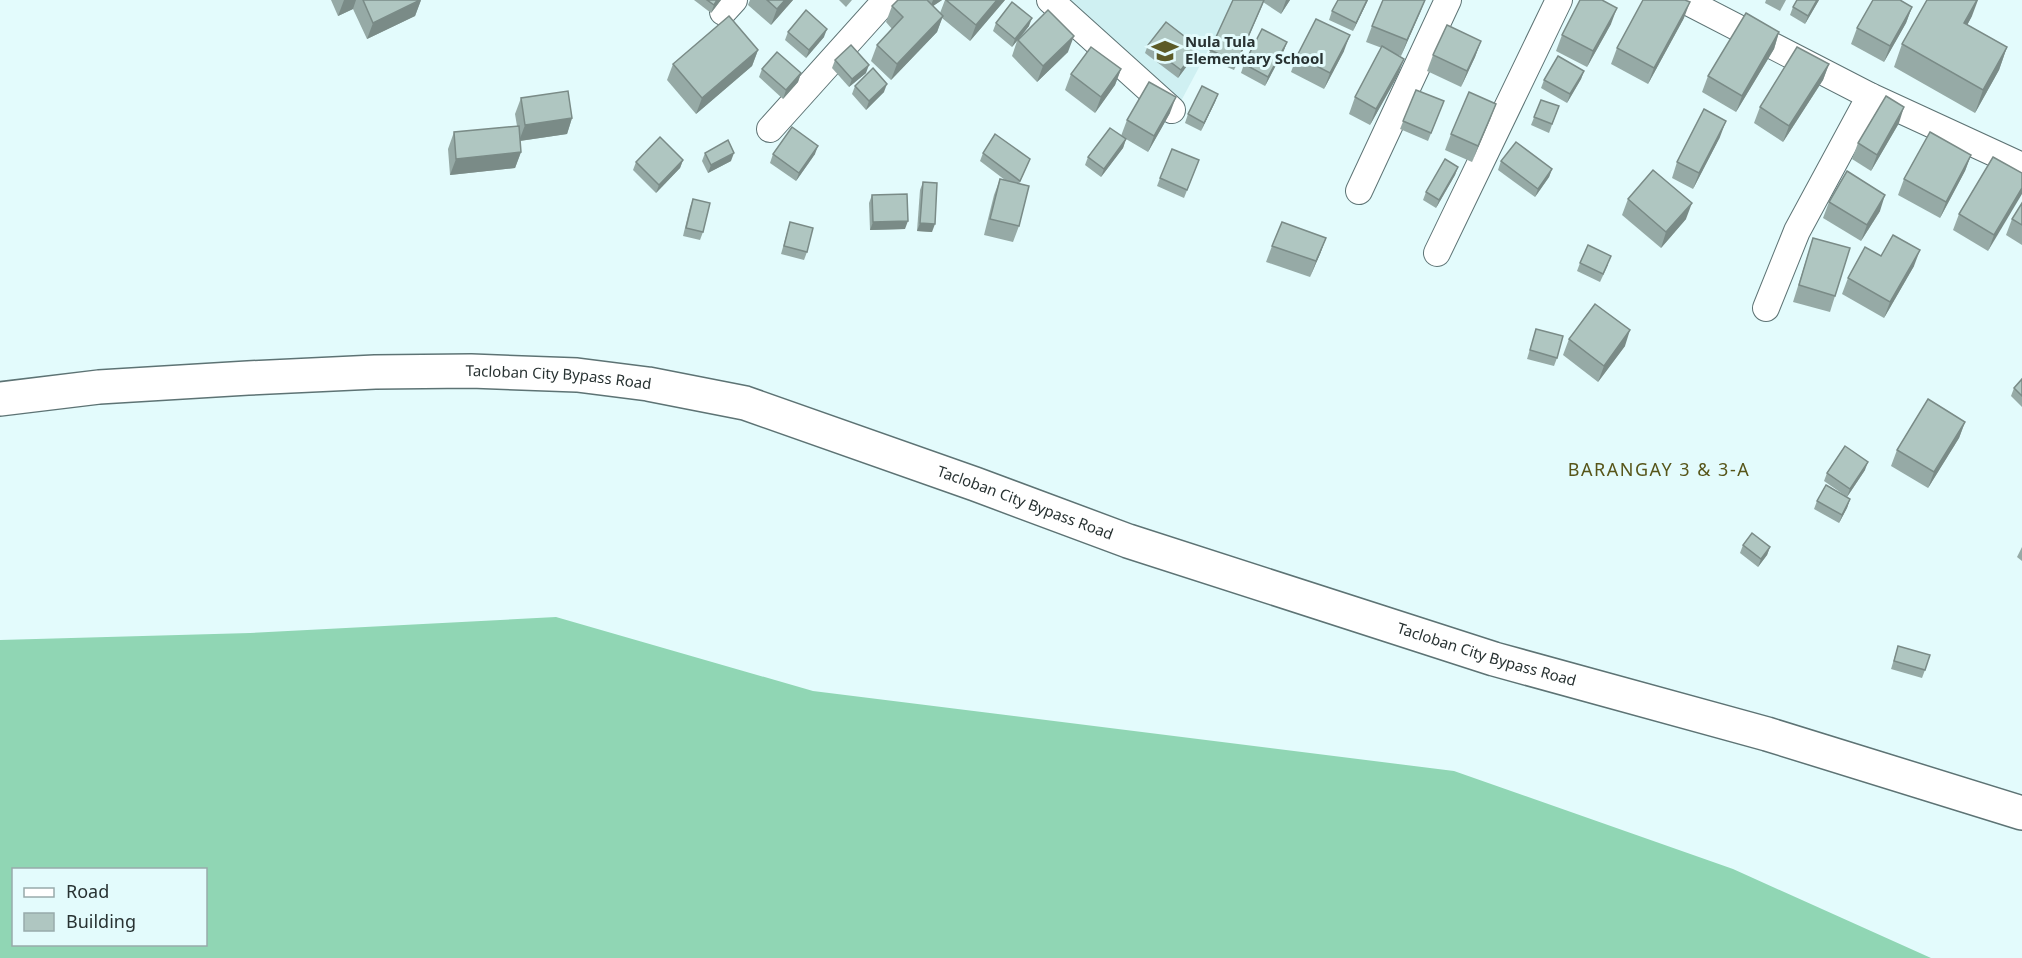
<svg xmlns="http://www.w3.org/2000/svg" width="2022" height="958" viewBox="0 0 2022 958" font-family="'Noto Sans',sans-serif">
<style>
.built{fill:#cff0f2}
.forest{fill:#90d6b4;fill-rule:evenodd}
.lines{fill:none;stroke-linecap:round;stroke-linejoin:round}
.street-casing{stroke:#5d7374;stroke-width:28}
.highway-casing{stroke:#5d7374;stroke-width:36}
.street{stroke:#fff;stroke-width:26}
.highway{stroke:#fff;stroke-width:33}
.wall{fill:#96aaa6}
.shaded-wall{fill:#7a8b87}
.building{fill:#afc6c1;stroke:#7a8b87;stroke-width:1.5}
.labels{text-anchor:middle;stroke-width:6;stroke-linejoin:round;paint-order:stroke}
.poi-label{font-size:15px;font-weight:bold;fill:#283232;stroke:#e3fbfc;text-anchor:start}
.street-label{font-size:15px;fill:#283232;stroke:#e3fbfc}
.quarter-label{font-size:18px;letter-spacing:1.5px;fill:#575519;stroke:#e3fbfc}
</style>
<rect width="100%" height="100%" fill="#e3fbfc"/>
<polygon class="built" points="1062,0 1235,0 1181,101"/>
<path class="forest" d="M556,617l257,74 641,80 279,98 198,89h-1931v-318l250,-7zM14,870h192v74h-192z"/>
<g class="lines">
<g class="street-casing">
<g id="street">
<polyline points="1050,0 1172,110"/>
<polyline points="1684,0 1870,96 2022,166"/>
<polyline points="723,12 734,0"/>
<polyline points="770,129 886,0"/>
<polyline points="1359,191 1448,0"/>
<polyline points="1437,253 1559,0"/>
<polyline points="1766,308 1797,231 1870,96"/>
</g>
</g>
<g class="highway-casing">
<g id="highway">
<path id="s1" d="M0,399l99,-12 149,-9 127,-6 96,-1 106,4 71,9 97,19 230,81 153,57 366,118 273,75 255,79"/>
</g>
</g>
<use href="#street" class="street"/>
<use href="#highway" class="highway"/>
</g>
<g class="wall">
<polygon points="331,0 421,0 415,16 367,39 353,9 338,16"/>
<polygon points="694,0 721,0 711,13"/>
<polygon points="750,0 793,0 771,25 748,5"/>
<polygon points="839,0 852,0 846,7"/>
<polygon points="898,0 942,0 933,6 940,13 945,0 1005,0 970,41 942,18 937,32 891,80 871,61 877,45 892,29 886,22 892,6"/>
<polygon points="1233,0 1290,0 1281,14 1263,2 1234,70 1207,58"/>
<polygon points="1368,0 1353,31 1329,20 1332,11"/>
<polygon points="1425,0 1401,56 1395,54 1398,75 1370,125 1349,114 1355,97 1382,48 1366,42 1372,26"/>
<polygon points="1766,0 1786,0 1780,11 1765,3"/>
<polygon points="1797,0 1819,0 1805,24 1790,15 1793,7"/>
<polygon points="1912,7 1906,23 1884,62 1851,44 1857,28"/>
<polygon points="1972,16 1967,25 2007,47 1999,70 1975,113 1894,67 1902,44"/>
<polygon points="1684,18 1648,84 1611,64 1617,48"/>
<polygon points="996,23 1029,26 1020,38 1068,52 1037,82 1012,56 1017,41 1012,47 993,31"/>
<polygon points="1611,24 1587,67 1556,51 1562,35"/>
<polygon points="788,32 824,37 806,58 785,40"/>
<polygon points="1779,32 1774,49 1736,112 1702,92 1708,76"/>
<polygon points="1481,41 1475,57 1461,87 1427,71 1433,55"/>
<polygon points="1287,42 1284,50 1265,86 1241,73 1244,64"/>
<polygon points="1148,45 1195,55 1178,78 1145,53"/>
<polygon points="758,50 752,66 696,114 667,80 673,64"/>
<polygon points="1344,51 1324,89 1291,72 1297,56"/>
<polygon points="835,60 866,73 849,87 832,68"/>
<polygon points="1829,64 1823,80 1783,142 1754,123 1760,107"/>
<polygon points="762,69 801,73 798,82 783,99 759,77"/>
<polygon points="1121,69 1115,85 1095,113 1065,90 1071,74"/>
<polygon points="1584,71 1581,79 1567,103 1541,88 1544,80"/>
<polygon points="855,86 884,92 866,110 852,94"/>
<polygon points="1416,90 1444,101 1428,141 1400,129"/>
<polygon points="1218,94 1215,102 1201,131 1185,123 1188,114"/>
<polygon points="521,98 572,118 567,134 520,141 521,152 515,168 450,175 448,149 454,132 517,126 515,114"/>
<polygon points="1541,100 1559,106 1549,133 1531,125"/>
<polygon points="1496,104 1472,162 1445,150 1451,134"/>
<polygon points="1170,113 1148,152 1126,139 1123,148 1101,177 1085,165 1088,157 1121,136 1127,120"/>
<polygon points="1899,123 1871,171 1852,159 1858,143"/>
<polygon points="1720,137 1693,189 1672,178 1677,162"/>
<polygon points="705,153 731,161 708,173 702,161"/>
<polygon points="983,153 1030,159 1019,184 1019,226 1013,242 984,235 994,195 1000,179 1005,180 980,161"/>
<polygon points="773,154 815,154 796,181 770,163"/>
<polygon points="1971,155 1965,171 1940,218 1898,195 1904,179"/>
<polygon points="683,160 680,168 656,193 633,170 636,162"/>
<polygon points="1199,160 1184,198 1157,186 1160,178"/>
<polygon points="1501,161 1552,169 1549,177 1535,197 1498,170"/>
<polygon points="1458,167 1455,175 1436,208 1423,200 1426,192"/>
<polygon points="2022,173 1988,251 1953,230 1959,214"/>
<polygon points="923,182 932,232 917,231 920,190"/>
<polygon points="872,195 905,229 870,230 869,203"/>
<polygon points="693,199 703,232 700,240 683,236 690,207"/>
<polygon points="1628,199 1686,219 1661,248 1622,215"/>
<polygon points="1829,202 1880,211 1861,241 1823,218"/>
<polygon points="2022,203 2022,245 2006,235 2012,219"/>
<polygon points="790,222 807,252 804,260 781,254"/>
<polygon points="1326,238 1320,254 1310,277 1266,262 1272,246"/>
<polygon points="1813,238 1835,296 1830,312 1793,302"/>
<polygon points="1881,256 1914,266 1884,318 1842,294 1848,278"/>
<polygon points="1580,263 1608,265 1600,282 1577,271"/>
<polygon points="1536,329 1557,358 1554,366 1527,359"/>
<polygon points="1569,339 1625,346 1598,382 1563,355"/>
<polygon points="2022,379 2022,407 2011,396 2014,388"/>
<polygon points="1965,422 1959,438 1928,488 1891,466 1897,450"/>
<polygon points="1865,470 1847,497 1824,481 1827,473"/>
<polygon points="1850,499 1847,508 1839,523 1814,509 1817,501"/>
<polygon points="1743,545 1770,547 1767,555 1758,567 1740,553"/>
<polygon points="2022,547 2022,561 2017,557"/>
<polygon points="1898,646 1925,670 1922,678 1891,669"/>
</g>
<g class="shaded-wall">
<polygon points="344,0 356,0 353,9 338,16"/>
<polygon points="421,0 415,16 367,39 373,23"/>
<polygon points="717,0 721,0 711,13 714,5"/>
<polygon points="785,0 793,0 771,25 777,9"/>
<polygon points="933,0 942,0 930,8"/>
<polygon points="997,0 1005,0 970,41 976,25"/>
<polygon points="1264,0 1262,6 1234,70 1237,62"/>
<polygon points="1286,0 1290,0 1281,14"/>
<polygon points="1367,0 1368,0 1353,31 1356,23"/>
<polygon points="1425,0 1420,13 1401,56 1407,40"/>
<polygon points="1817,0 1819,0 1805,24 1808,16"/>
<polygon points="1977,0 1978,0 1972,16 1956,46 1964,23"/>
<polygon points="1690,2 1684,18 1648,84 1654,68"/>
<polygon points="1912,7 1906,23 1884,62 1890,46"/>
<polygon points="1617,8 1611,24 1587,67 1593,51"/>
<polygon points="943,16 937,32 891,80 897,64"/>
<polygon points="1032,18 1029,26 1012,47 1015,39"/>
<polygon points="827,29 824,37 806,58 809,50"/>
<polygon points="1779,32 1774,49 1736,112 1742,96"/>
<polygon points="1350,35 1344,51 1324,89 1330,73"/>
<polygon points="1074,36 1068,52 1037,82 1043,66"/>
<polygon points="1481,41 1475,57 1461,87 1467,71"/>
<polygon points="1287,42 1284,50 1265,86 1268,77"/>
<polygon points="1198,47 1195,55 1178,78 1181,70"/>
<polygon points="2007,47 1999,70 1975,113 1983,90"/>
<polygon points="758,50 752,66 696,114 702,98"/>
<polygon points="1404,59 1398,75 1370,125 1376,109"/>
<polygon points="1829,64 1823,80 1783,142 1789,126"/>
<polygon points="869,65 866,73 849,87 852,79"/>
<polygon points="1121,69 1115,85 1095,113 1101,97"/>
<polygon points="1584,71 1581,79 1567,103 1570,94"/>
<polygon points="801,73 798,82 783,99 786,90"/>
<polygon points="887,84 884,92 866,110 869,101"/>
<polygon points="1218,94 1215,102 1201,131 1204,123"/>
<polygon points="1176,97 1170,113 1148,152 1154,136"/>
<polygon points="1496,104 1490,120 1472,162 1478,146"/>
<polygon points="1904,107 1899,123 1871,171 1877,155"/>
<polygon points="572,118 567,134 519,141 525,125"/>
<polygon points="1726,121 1720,137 1693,189 1699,173"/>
<polygon points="1126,139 1123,148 1101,177 1104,169"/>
<polygon points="818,146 815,154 796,181 799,173"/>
<polygon points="521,152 515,168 450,175 456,159"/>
<polygon points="734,153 731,161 708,173 711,165"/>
<polygon points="1971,155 1965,171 1940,218 1946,202"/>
<polygon points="683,160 680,168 656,193 659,185"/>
<polygon points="1458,167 1455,175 1436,208 1439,200"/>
<polygon points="1552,169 1549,177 1535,197 1538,189"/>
<polygon points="2022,188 2022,194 1988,251 1994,235"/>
<polygon points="1885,195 1880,211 1861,241 1867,225"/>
<polygon points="1692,203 1686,219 1661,248 1666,232"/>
<polygon points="908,221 905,229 870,230 873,222"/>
<polygon points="920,223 935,224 932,232 917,231"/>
<polygon points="1326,238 1320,254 1310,277 1316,261"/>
<polygon points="1920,250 1914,266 1884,318 1890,302"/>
<polygon points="1630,330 1625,346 1598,382 1604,366"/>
<polygon points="1965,422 1959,438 1928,488 1934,472"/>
<polygon points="1868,462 1865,470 1847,497 1850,489"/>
<polygon points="1850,499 1847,508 1839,523 1842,515"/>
<polygon points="1770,547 1767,555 1758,567 1761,559"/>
</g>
<g class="building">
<polygon points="363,0 420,0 373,23"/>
<polygon points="707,0 717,0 714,5"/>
<polygon points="767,0 785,0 777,9"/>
<polygon points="898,0 927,0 943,16 897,64 877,45 903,17 892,6"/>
<polygon points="946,0 997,0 976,25"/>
<polygon points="1233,0 1264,0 1237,62 1210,50"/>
<polygon points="1338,0 1367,0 1356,23 1332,11"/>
<polygon points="1383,0 1425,0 1407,40 1372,26"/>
<polygon points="1580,0 1602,0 1617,8 1593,51 1562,35"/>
<polygon points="1643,0 1685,0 1690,2 1654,68 1617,48"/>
<polygon points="1797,0 1817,0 1808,16 1793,7"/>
<polygon points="1873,0 1900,0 1912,7 1890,46 1857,28"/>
<polygon points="1927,0 1977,0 1964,23 2007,47 1983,90 1902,44"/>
<polygon points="1012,2 1032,18 1015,39 996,23"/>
<polygon points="806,10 827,29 809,50 788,32"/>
<polygon points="1048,10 1074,36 1043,66 1018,40"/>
<polygon points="1746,13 1779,32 1742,96 1708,76"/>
<polygon points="729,16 758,50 702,98 673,64"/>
<polygon points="1316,19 1350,35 1330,73 1297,56"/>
<polygon points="1166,22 1198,47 1181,70 1148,45"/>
<polygon points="1447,25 1481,41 1467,71 1433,55"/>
<polygon points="1262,29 1287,42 1268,77 1244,64"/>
<polygon points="851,45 869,65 852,79 835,60"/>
<polygon points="1382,46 1404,59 1376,109 1355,97"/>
<polygon points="1091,47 1121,69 1101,97 1071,74"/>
<polygon points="1797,47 1829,64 1789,126 1760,107"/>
<polygon points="777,52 801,73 786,90 762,69"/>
<polygon points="1558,56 1584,71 1570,94 1544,80"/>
<polygon points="873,68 887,84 869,101 855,86"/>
<polygon points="1149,82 1176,97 1154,136 1127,120"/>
<polygon points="1202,86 1218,94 1204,123 1188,114"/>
<polygon points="1416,90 1444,101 1431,133 1403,121"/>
<polygon points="568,91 572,118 525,125 521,98"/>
<polygon points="1469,92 1496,104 1478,146 1451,134"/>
<polygon points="1886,96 1904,107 1877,155 1858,143"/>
<polygon points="1541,100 1559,106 1552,124 1534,117"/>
<polygon points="1704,109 1726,121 1699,173 1677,162"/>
<polygon points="519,126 521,152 456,159 454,132"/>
<polygon points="792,127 818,146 799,173 773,154"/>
<polygon points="1110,128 1126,139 1104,169 1088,157"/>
<polygon points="1930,132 1971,155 1946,202 1904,179"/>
<polygon points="995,134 1030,159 1020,181 983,153"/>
<polygon points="660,137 683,160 659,185 636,162"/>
<polygon points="728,140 734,153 711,165 705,153"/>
<polygon points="1516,142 1552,169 1538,189 1501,161"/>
<polygon points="1172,149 1199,160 1187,190 1160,178"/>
<polygon points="1993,157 2022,173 2022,188 1994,235 1959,214"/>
<polygon points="1445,159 1458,167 1439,200 1426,192"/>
<polygon points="1653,170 1692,203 1666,232 1628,199"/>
<polygon points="1847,171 1885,195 1867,225 1829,202"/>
<polygon points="1000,179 1029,186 1019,226 990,219"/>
<polygon points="923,182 937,183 935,224 920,223"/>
<polygon points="907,194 908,221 873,222 872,195"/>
<polygon points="693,199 710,203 703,232 686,228"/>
<polygon points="2022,203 2022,225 2012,219"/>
<polygon points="790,222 813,228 807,252 784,246"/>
<polygon points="1282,222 1326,238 1316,261 1272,246"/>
<polygon points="1893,235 1920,250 1890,302 1848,278 1865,247 1881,256"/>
<polygon points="1813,238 1850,248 1835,296 1799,285"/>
<polygon points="1588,245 1611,256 1603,274 1580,263"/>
<polygon points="1595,304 1630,330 1604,366 1569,339"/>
<polygon points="1536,329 1563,336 1557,358 1530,350"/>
<polygon points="2022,379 2022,396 2014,388"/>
<polygon points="1928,399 1965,422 1934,472 1897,450"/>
<polygon points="1845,446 1868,462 1850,489 1827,473"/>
<polygon points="1826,485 1850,499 1842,515 1817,501"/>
<polygon points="1752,533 1770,547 1761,559 1743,545"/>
<polygon points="1898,646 1930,655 1925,670 1894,661"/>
</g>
<defs>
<g id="school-bare" transform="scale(2.07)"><path d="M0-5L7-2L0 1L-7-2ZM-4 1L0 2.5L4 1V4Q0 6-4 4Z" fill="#5c5b27" stroke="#e3fbfc" stroke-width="2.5" paint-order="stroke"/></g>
</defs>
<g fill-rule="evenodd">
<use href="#school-bare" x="1165" y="51"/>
</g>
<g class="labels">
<g class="poi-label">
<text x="1185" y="47">Nula Tula<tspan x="1185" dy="17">Elementary School</tspan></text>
</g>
<g class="street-label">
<text dy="5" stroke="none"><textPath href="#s1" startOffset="560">Tacloban City Bypass Road</textPath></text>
<text dy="5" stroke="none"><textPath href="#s1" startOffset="1046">Tacloban City Bypass Road</textPath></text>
<text dy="5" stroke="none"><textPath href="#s1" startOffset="1532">Tacloban City Bypass Road</textPath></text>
</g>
<g class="quarter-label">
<text x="1659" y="476">BARANGAY 3 &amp; 3-A</text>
</g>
</g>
<rect x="12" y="868" width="195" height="78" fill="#e3fbfc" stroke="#98abab" stroke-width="1.5"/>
<rect x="24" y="888" width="30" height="9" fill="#ffffff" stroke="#98abab" stroke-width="1.5"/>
<text x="66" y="898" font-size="18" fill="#283232">Road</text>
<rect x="24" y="913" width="30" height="18" fill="#afc6c1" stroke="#98abab" stroke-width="1.5"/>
<text x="66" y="928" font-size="18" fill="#283232">Building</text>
</svg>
